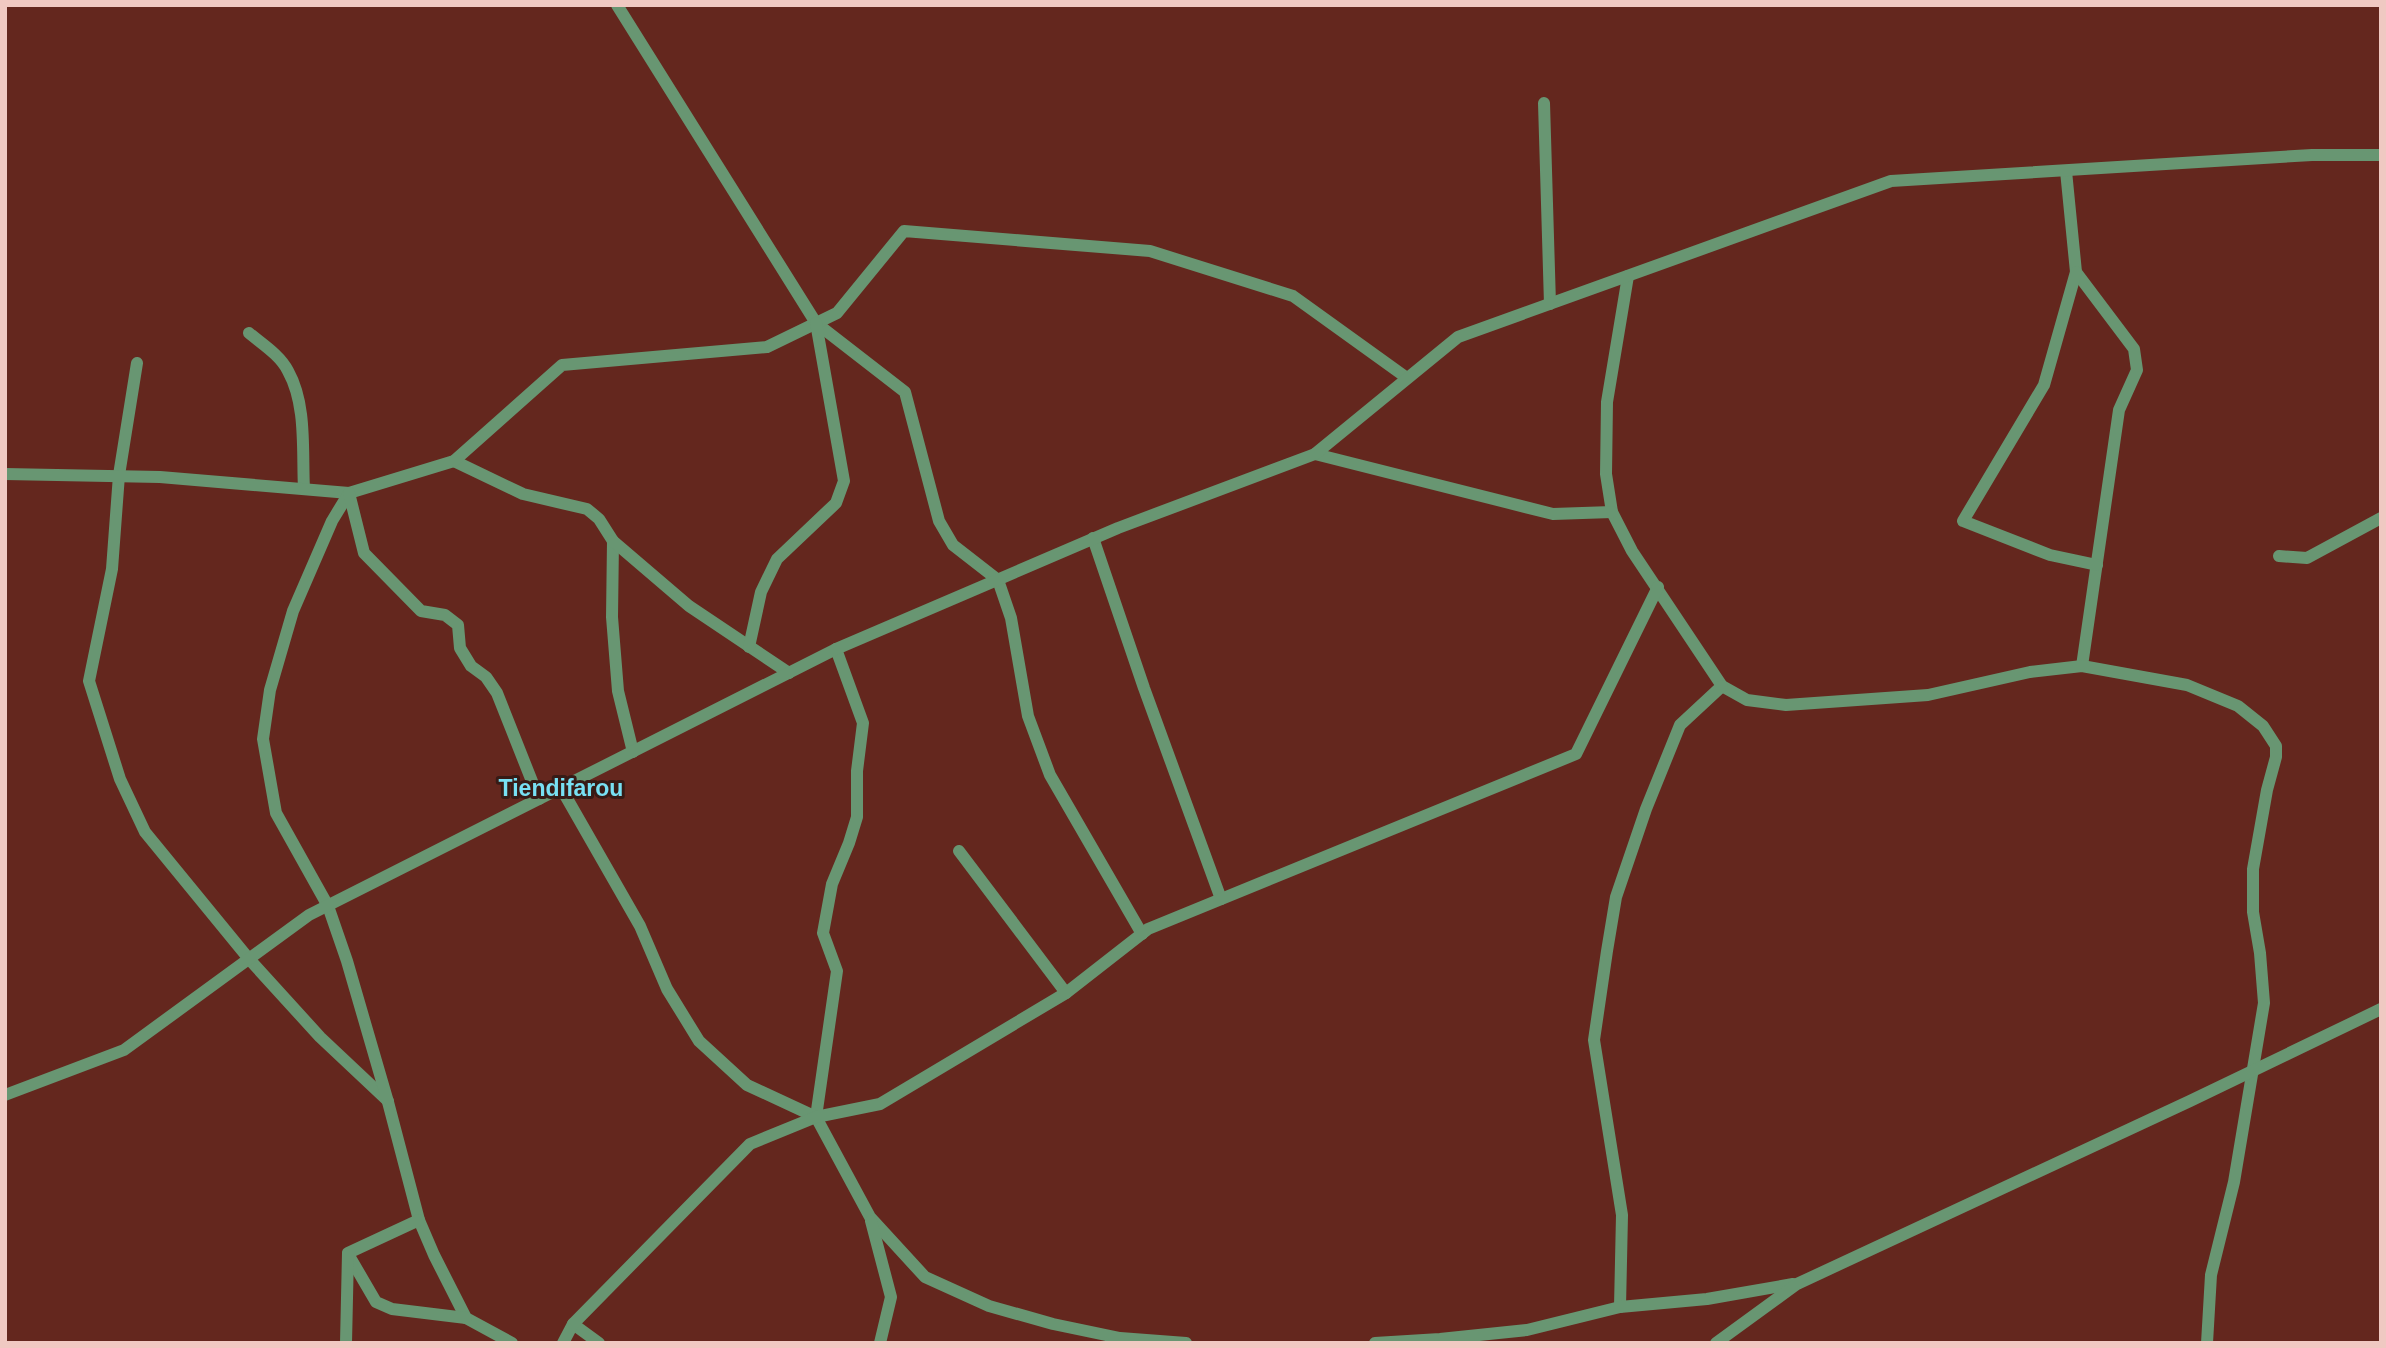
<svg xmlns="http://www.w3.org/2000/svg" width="2386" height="1348" viewBox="0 0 2386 1348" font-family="Arial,sans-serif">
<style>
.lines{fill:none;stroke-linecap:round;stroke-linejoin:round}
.minor{stroke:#689672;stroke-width:12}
.labels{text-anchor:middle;stroke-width:6;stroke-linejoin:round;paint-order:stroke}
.quarter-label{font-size:23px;font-weight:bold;fill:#78e0f3;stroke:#371b16}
</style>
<rect width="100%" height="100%" fill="#64271e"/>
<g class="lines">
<g class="minor">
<polyline points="617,5 816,323 905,392 939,521 953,545 998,580 1011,618 1028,716 1050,775 1142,934"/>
<polyline points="1544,103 1550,304"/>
<polyline points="2066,171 2076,272 2134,349 2137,370 2119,410 2082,666"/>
<polyline points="2076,272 2044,385 1963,521 2050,555 2097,565"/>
<polyline points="1628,276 1607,402 1606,474 1612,512 1632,551 1722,686 1747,700 1786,705 1928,695 2030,672 2082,666 2187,685 2238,706 2263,726 2276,746 2276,757 2267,790 2253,869 2253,912 2260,953 2264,1003 2234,1182 2211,1275 2207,1343"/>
<path d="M249,333c13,11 31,22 39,38 19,34 14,80 16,118"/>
<polyline points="137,363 119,475 112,569 89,681 120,779 145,832 249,959 320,1037 388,1101"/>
<polyline points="1315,454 1553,514 1612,512"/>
<polyline points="454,461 523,494 587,509 599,519 613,541 612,617 618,691 633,752"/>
<polyline points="5,474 160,477 349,493 454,461 562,365 767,347 837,313 904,231 1150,251 1293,296 1407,378"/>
<polyline points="349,493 332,521 293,611 270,690 263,739 276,813 328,906 347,961 388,1102 419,1220 434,1255 466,1318 512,1343"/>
<polyline points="349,493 364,553 421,611 445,615 458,625 460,648 471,666 486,677 497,693 539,799"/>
<polyline points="1093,538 1144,688 1221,899"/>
<polyline points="613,541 689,606 789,673"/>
<polyline points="2279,556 2307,558 2381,518"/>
<polyline points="749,647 761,592 777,559 836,503 844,481 816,323"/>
<polyline points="836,649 863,723 857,771 857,817 849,843 832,884 823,933 837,971 816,1117 870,1217 925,1277 989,1306 1053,1324 1120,1338 1186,1343"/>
<polyline points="561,788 640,926 667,989 699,1041 747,1085 816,1117"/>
<polyline points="959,851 1066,993"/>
<polyline points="5,1095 124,1050 309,915 836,649 1118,528 1315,454 1458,337 1891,181 2312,155 2381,155"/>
<polyline points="871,1221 891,1297 880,1343"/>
<polyline points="348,1254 376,1302 392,1309 466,1318"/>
<polyline points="1620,1307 1622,1215 1594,1040 1607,951 1616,897 1646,809 1680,725 1722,686"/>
<polyline points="573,1324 599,1343"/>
<polyline points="346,1343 348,1253 419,1220"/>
<polyline points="563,1343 573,1324 750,1144 816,1117 880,1104 1066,993 1148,929 1576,754 1658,587"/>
<polyline points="1375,1343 1440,1339 1527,1330 1620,1307 1707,1299 1793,1284"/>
<polyline points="1716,1343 1797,1284 2190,1101 2381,1009"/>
</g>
</g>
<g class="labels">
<g class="quarter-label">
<text x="561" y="796">Tiendifarou</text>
</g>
</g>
<rect width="2386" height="1348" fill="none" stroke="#f0c9c2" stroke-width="14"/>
</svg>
